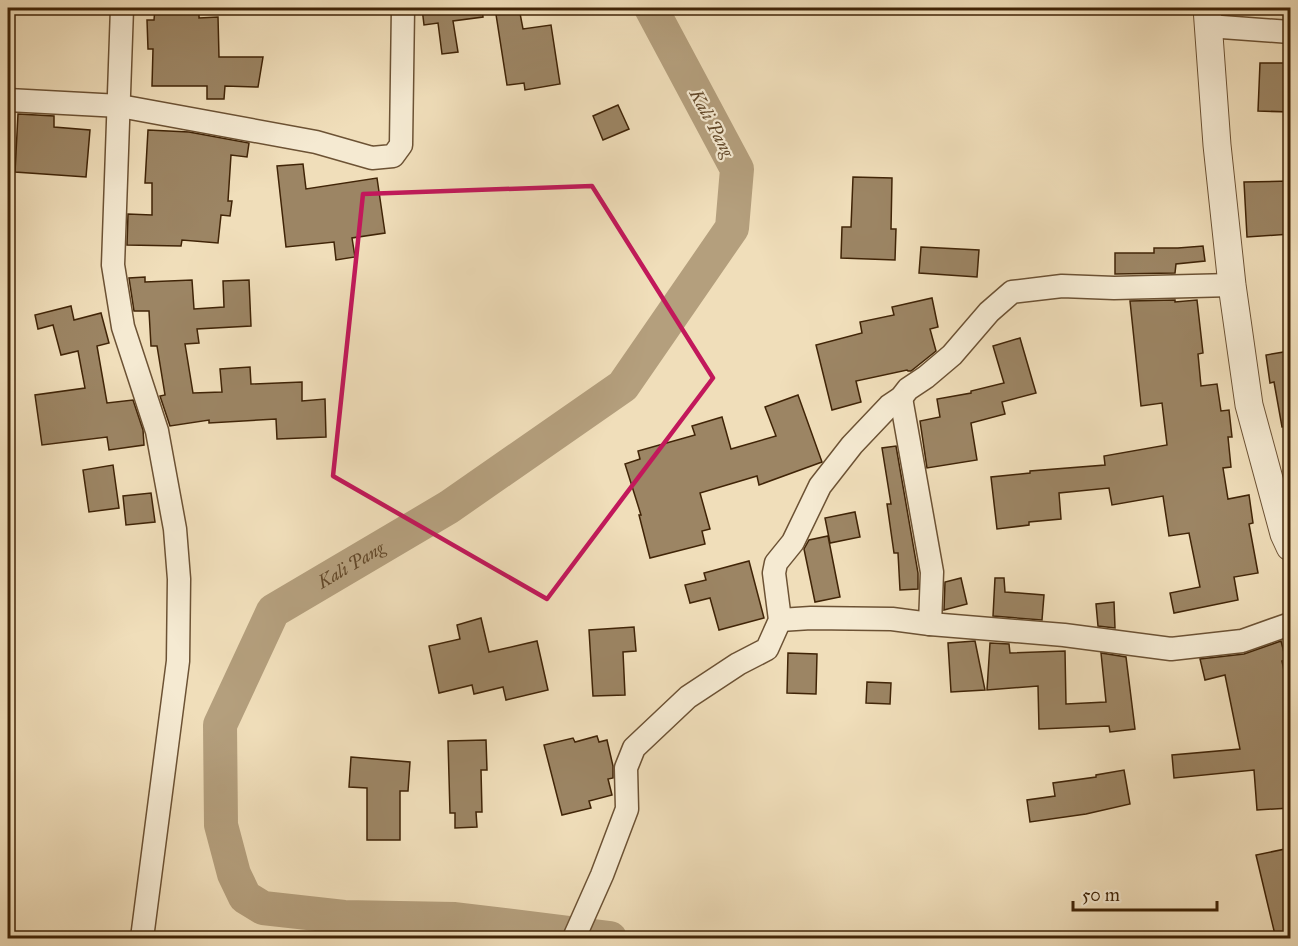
<svg xmlns="http://www.w3.org/2000/svg" width="1298" height="946" viewBox="0 0 1298 946" font-family="'IM FELL Great Primer',serif">
<style>
.lines{fill:none;stroke-linecap:round;stroke-linejoin:round}
.river{stroke:#b49f7d;stroke-width:34}
.building{fill:#9c8564;stroke:#402407;stroke-width:1.5}
.minor-casing{stroke:#6c5234;stroke-width:25}
.tertiary-casing{stroke:#6c5234;stroke-width:29}
.minor{stroke:#f5ead2;stroke-width:22}
.tertiary{stroke:#f5ead2;stroke-width:27}
.marked{fill:none;stroke:#c2185b;stroke-width:4.5;stroke-linejoin:round}
.labels{text-anchor:middle;stroke-width:4.5;stroke-linejoin:round;paint-order:stroke}
.water-label{font-size:18px;font-style:italic;fill:#63492a;stroke:#f5ead2}
</style>
<rect width="100%" height="100%" fill="#f0deba"/>
<filter id="stains"><feTurbulence type="fractalNoise" baseFrequency=".00333" numOctaves="4"/><feColorMatrix values="0 0 0 0 .2 0 0 0 0 .09 0 0 0 0 .02 0 0 0 .5 -.17"/></filter>
<radialGradient id="worn" r=".72"><stop offset=".6" stop-color="#630" stop-opacity="0"/><stop offset="1" stop-color="#630" stop-opacity=".3"/></radialGradient>
<g class="lines">
<path class="river" id="s1" d="M610,938l-155,-19 -111,-2 -81,-9 -18,-11 -11,-23 -13,-49 -1,-100 53,-114 176,-104 174,-121 109,-158 5,-59 -86,-161"/>
</g>
<g class="building">
<polygon points="155,8 199,8 199,18 218,17 219,57 263,57 258,87 225,86 224,99 207,99 207,86 152,86 153,49 148,49 147,20 154,20"/>
<polygon points="422,8 482,8 483,17 453,21 458,52 442,54 438,23 424,25"/>
<polygon points="495,8 519,8 523,29 551,25 560,84 525,90 524,83 507,85"/>
<polygon points="1260,63 1290,63 1290,112 1258,111"/>
<polygon points="618,105 629,129 603,140 593,116"/>
<polygon points="18,114 54,116 54,127 90,130 86,177 15,172"/>
<polygon points="148,130 189,132 249,143 247,157 231,155 228,201 232,201 230,216 221,215 218,243 182,240 181,246 127,245 128,214 152,215 152,183 145,183"/>
<polygon points="303,164 306,189 377,178 385,233 352,238 355,257 336,260 334,242 286,247 277,166"/>
<polygon points="853,177 892,178 891,229 896,229 895,260 841,258 842,227 851,227"/>
<polygon points="1290,181 1290,234 1247,237 1244,182"/>
<polygon points="1203,246 1205,261 1176,264 1175,273 1115,274 1115,253 1154,253 1154,248 1178,248"/>
<polygon points="921,247 979,250 977,277 919,273"/>
<polygon points="145,277 145,282 192,280 194,309 224,307 223,281 249,280 251,326 197,329 199,343 185,344 193,393 222,392 220,369 250,367 251,384 302,382 302,401 325,399 326,437 277,439 276,419 209,423 209,420 170,426 160,396 165,395 157,346 151,346 149,311 134,311 129,278"/>
<polygon points="932,298 938,327 930,329 936,351 911,371 908,371 907,370 856,381 861,402 832,410 816,345 862,333 860,322 894,315 892,307"/>
<polygon points="1175,300 1175,302 1197,300 1203,353 1198,354 1201,386 1217,384 1221,411 1229,410 1232,437 1228,437 1231,467 1223,468 1228,499 1249,495 1253,523 1249,524 1258,573 1234,577 1238,600 1174,613 1170,593 1200,587 1189,533 1169,536 1163,496 1112,505 1109,488 1059,493 1061,519 1029,522 1029,525 997,529 991,477 1030,473 1030,471 1105,465 1104,456 1167,445 1162,403 1141,406 1130,301"/>
<polygon points="71,306 74,320 101,313 109,343 97,346 107,403 133,400 143,430 144,445 109,450 107,437 42,445 35,395 85,388 78,351 61,355 53,325 38,329 35,315"/>
<polygon points="1020,338 1036,393 1002,402 1005,414 971,423 977,460 927,468 920,421 940,417 937,399 971,393 971,391 1004,383 993,346"/>
<polygon points="1290,351 1290,426 1282,427 1274,382 1270,383 1266,355"/>
<polygon points="798,395 822,462 759,485 757,476 700,493 710,529 702,531 705,544 650,558 639,515 641,515 625,464 640,459 638,451 695,435 692,426 722,417 731,449 776,436 765,407"/>
<polygon points="896,446 918,573 918,589 900,590 898,553 894,553 887,504 891,504 882,448"/>
<polygon points="113,465 119,508 89,512 83,470"/>
<polygon points="151,493 155,522 126,525 123,496"/>
<polygon points="855,512 860,537 830,543 825,518"/>
<polygon points="828,536 840,597 815,602 804,549 809,540"/>
<polygon points="749,561 764,618 719,630 710,598 690,603 685,585 706,580 704,573"/>
<polygon points="961,578 967,604 944,610 945,582"/>
<polygon points="995,578 1004,578 1005,592 1044,595 1042,620 993,616"/>
<polygon points="1114,602 1115,628 1098,626 1096,604"/>
<polygon points="481,618 489,652 537,641 548,690 506,700 503,687 474,694 472,685 439,693 429,646 460,639 457,625"/>
<polygon points="634,627 636,651 623,652 625,695 593,696 589,630"/>
<polygon points="975,641 985,690 951,692 948,643"/>
<polygon points="1281,641 1286,660 1282,661 1288,690 1290,690 1290,808 1257,810 1254,770 1174,778 1172,755 1240,749 1225,675 1205,680 1200,659 1244,654"/>
<polygon points="990,643 1009,644 1010,653 1065,651 1066,704 1106,702 1101,653 1126,657 1135,729 1110,732 1109,726 1039,729 1038,686 987,690"/>
<polygon points="788,653 817,654 816,694 787,693"/>
<polygon points="867,682 891,683 890,704 866,703"/>
<polygon points="597,736 599,742 607,740 613,766 613,778 608,779 612,795 589,801 591,808 562,815 544,745 573,738 575,742"/>
<polygon points="486,740 487,770 481,770 482,812 476,812 477,827 455,828 455,813 450,813 448,741"/>
<polygon points="351,757 410,762 408,791 400,791 400,840 367,840 367,788 349,787"/>
<polygon points="1124,770 1130,804 1086,814 1030,822 1027,800 1055,796 1053,783 1096,777 1096,775"/>
<polygon points="1290,848 1290,877 1287,878 1290,894 1290,939 1276,939 1256,855"/>
</g>
<g class="lines">
<g class="minor-casing">
<g id="minor">
<polyline points="122,8 113,265 123,327 157,431 175,529 179,579 178,661 142,938"/>
<polyline points="1208,26 1290,32"/>
<polyline points="8,100 120,106 316,142 372,158 393,156 401,145 403,8"/>
<polyline points="901,398 932,572 930,624"/>
<polyline points="780,620 811,618 892,619 930,624 1064,635 1171,649 1242,641 1290,624"/>
<polyline points="574,938 602,875 627,809 626,768 634,748 688,697 738,664 767,649 780,620 774,573 776,563 793,542 820,486 852,445 889,406 901,398 908,389 926,377 952,355 989,312 1012,292 1062,286 1114,288 1232,285"/>
</g>
</g>
<g class="tertiary-casing">
<polyline id="tertiary" points="1207,8 1217,145 1232,285 1249,405 1284,534 1290,547"/>
</g>
<use href="#minor" class="minor"/>
<use href="#tertiary" class="tertiary"/>
</g>
<path class="marked" d="M592,186l121,192 -166,221 -214,-123 30,-282z"/>
<g class="labels">
<g class="water-label">
<text transform="translate(712 123) rotate(62)" y="6">Kali Pang</text>
<text dy="6" stroke="none"><textPath href="#s1" startOffset="762">Kali Pang</textPath></text>
</g>
</g>
<rect width="1298" height="946" fill="none" stroke="#f0deba" stroke-width="30"/>
<rect x="9" y="9" width="1280" height="928" fill="none" stroke="#402407" stroke-width="3"/>
<rect x="15" y="15" width="1268" height="916" fill="none" stroke="#402407" stroke-width="1.5"/>
<path d="M1073 901v9h144v-9" fill="none" stroke="#402407" stroke-width="3"/>
<text x="1082" y="901" font-size="18" fill="#402407" stroke="#f5ead2" stroke-width="4.5" paint-order="stroke">50 m</text>
<rect width="100%" height="100%" filter="url(#stains)"/>
<rect width="100%" height="100%" fill="url(#worn)"/>
</svg>
